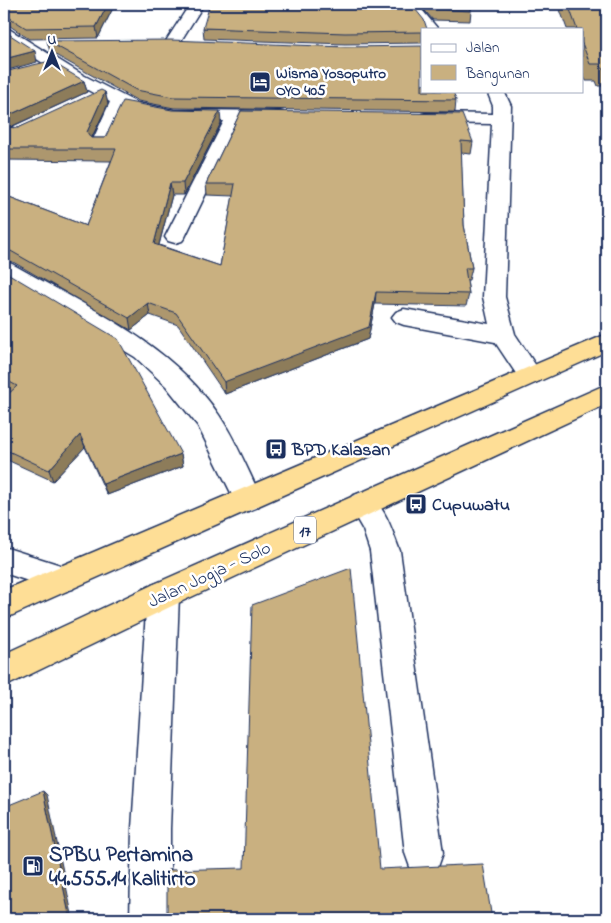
<svg xmlns="http://www.w3.org/2000/svg" width="611" height="923" viewBox="0 0 611 923" font-family="'Indie Flower',sans-serif">
<style>
.lines{fill:none;stroke-linecap:round;stroke-linejoin:round}
.minor-casing{stroke:#1b2f5e;stroke-width:3}
.highway-casing{stroke:#1b2f5e;stroke-width:3}
.minor{fill:#fff;fill-rule:evenodd}
.highway{fill:#fede96;fill-rule:evenodd}
.wall{fill:#ad976e;stroke:#1b2f5e}
.shaded-wall{fill:#8d7b5a;stroke:#1b2f5e}
.building{fill:#c9b080;stroke:#1b2f5e}
.labels{text-anchor:middle;stroke-width:5;stroke-linejoin:round;paint-order:stroke}
.far-poi-label{font-size:15px;font-weight:bold;fill:#1b2f5e;stroke:#fff;text-anchor:start}
.shield{fill:#fff;stroke:#5f6d8e;stroke-width:1}
.shield-label{font-size:16px;font-weight:bold;fill:#1b2f5e}
.poi-label{font-size:18px;font-weight:bold;fill:#1b2f5e;stroke:#fff;text-anchor:start}
.street-label{font-size:18px;fill:#1b2f5e;stroke:#fff}
.near-poi-label{font-size:21px;font-weight:bold;fill:#1b2f5e;stroke:#fff;text-anchor:start}
</style>
<rect width="100%" height="100%" fill="#fff"/>
<filter id="ink" filterUnits="userSpaceOnUse"><feTurbulence type="fractalNoise" baseFrequency=".02" numOctaves="2"/><feDisplacementMap in="SourceGraphic" scale="10" xChannelSelector="R" yChannelSelector="G"/><feConvolveMatrix kernelMatrix="1 2 1 2 8 2 1 2 1" color-interpolation-filters="sRGB"/></filter>
<g filter="url(#ink)">
<g class="lines">
<g class="minor-casing">
<g id="minor">
<polygon points="190,4 204,4 177,47 167,47 164,44"/>
<polygon points="402,4 417,4 438,29 423,29"/>
<polygon points="4,26 83,75 137,103 174,110 277,111 283,112 286,116 283,120 241,121 185,237 182,241 175,243 168,241 165,237 224,121 174,120 124,110 106,148 94,148 91,144 110,102 71,81 4,38"/>
<polygon points="487,91 504,91 511,106 505,297 515,334 542,375 539,381 530,384 521,381 495,342 404,325 396,322 392,317 396,312 404,309 489,324 483,297 492,124 428,123 422,122 419,118 422,114 428,113 493,114 493,106"/>
<path d="M4,262l8,2c73,42 158,78 207,151 17,25 29,56 43,84l-4,8 -10,4 -10,-4 -40,-81 -32,-40 -31,-29 -131,-79z"/>
<path d="M362,492c22,8 30,39 38,59l43,302 -5,14 -14,5 -14,-5 -5,-14 -35,-302 -7,-21 -15,-26 4,-8z"/>
<polygon points="4,547 73,569 77,579 73,589 62,592 4,573"/>
<polygon points="163,581 174,585 179,595 170,829 170,919 130,919 132,829 147,595 152,585"/>
</g>
</g>
<g class="highway-casing">
<g id="highway">
<polygon points="607,334 607,351 4,619 4,590"/>
<polygon points="607,384 607,404 174,605 4,687 4,654 152,585"/>
</g>
</g>
<use href="#minor" class="minor"/>
<use href="#highway" class="highway"/>
</g>
<g class="wall">
<polygon points="4,4 115,4 98,38 29,39 10,26 4,26"/>
<polygon points="419,4 471,4 471,11 470,21 433,20"/>
<polygon points="560,4 607,4 607,86 598,86 596,81 586,81 582,72 582,29 567,29 559,7"/>
<polygon points="203,28 422,29 422,43 345,44 204,39"/>
<polygon points="47,41 345,47 456,100 455,112 174,108 138,101 50,52"/>
<polygon points="4,72 84,81 87,92 9,128 18,128 105,92 108,104 92,138 105,138 221,123 184,195 172,195 159,245 220,266 233,196 207,195 206,184 241,111 473,142 471,154 461,153 464,225 472,268 469,280 467,280 469,294 466,306 375,304 368,339 225,394 178,325 150,315 131,330 13,262 4,261 4,195 86,226 111,161 4,160"/>
<polygon points="4,271 181,454 183,466 107,495 85,447 53,481 5,459 4,460 4,398 11,392 4,388"/>
</g>
<g class="shaded-wall">
<polygon points="108,4 115,4 98,38 96,27"/>
<polygon points="35,51 37,62 4,71 4,59"/>
<polygon points="84,81 87,92 8,128 4,133 4,118 5,117"/>
<polygon points="105,92 108,104 89,143 87,132"/>
<polygon points="220,111 221,123 184,195 183,183"/>
<polygon points="170,183 172,195 156,256 154,244"/>
<polygon points="376,292 375,304 368,339 225,394 224,382"/>
<polygon points="148,303 150,315 131,330 129,318"/>
<polygon points="80,435 85,447 53,481 49,470"/>
<polygon points="181,454 183,466 107,495 103,484"/>
<polygon points="43,791 47,795 73,919 70,919"/>
</g>
<g class="building">
<polygon points="4,4 108,4 96,27 26,28 7,16 4,15"/>
<polygon points="210,4 411,4 424,20 427,29 422,29 422,32 345,33 203,28"/>
<polygon points="429,4 471,4 471,11 434,9"/>
<polygon points="568,4 607,4 607,69 603,69 600,64 590,64 582,43 582,29 577,29"/>
<polygon points="4,31 35,51 4,59"/>
<polygon points="171,40 345,47 422,46 422,91 453,91 456,100 173,97 136,90 47,41"/>
<polygon points="50,61 84,81 5,117 4,118 4,72"/>
<polygon points="101,90 105,92 87,132 91,138 105,138 123,101 172,110 220,111 183,183 170,183 154,244 220,266 235,184 206,184 241,111 462,114 473,142 461,141 464,225 472,268 465,268 469,294 376,292 369,327 224,382 176,313 148,303 129,318 9,250 4,249 4,195 86,226 116,149 4,149 4,127 18,128"/>
<polygon points="4,271 118,339 181,454 103,484 80,435 49,470 4,449 4,398 17,386 4,379"/>
<polygon points="351,568 380,869 483,864 492,919 158,919 159,915 167,913 167,870 244,868 252,605"/>
<polygon points="43,791 70,919 4,919 4,807"/>
</g>
</g>
<defs>
<g id="hotel-square" transform="scale(1.125)"><rect x="-9" y="-9" width="18" height="18" rx="4" fill="#1b2f5e" stroke="#fff"/><path d="M-6-4.5h1.5V1H6V5H4.5V3h-9V5H-6ZM-4 0a1.8 1.8 0 1 1 3.6 0ZM.5 0V-2.5h3Q6-2.5 6 0Z" fill="#fff"/></g>
<g id="bus-square" transform="scale(1.125)"><rect x="-9" y="-9" width="18" height="18" rx="4" fill="#1b2f5e" stroke="#fff"/><path d="M-5-6H5V4H4V6H2V4H-2V6H-4V4H-5ZM-3.5-4V0h7V-4ZM-3.5 1.2v1.5H-2V1.2ZM2 1.2v1.5H3.5V1.2Z" fill="#fff"/></g>
<g id="fuel-square" transform="scale(1.125)"><rect x="-9" y="-9" width="18" height="18" rx="4" fill="#1b2f5e" stroke="#fff"/><path d="M-5.5-6h7V0h2V4h1.3V-2.5L3-4.5l.8-.8L6-3V5H2.5V1h-1V6h-7ZM-4.2-4.7v3.2H.2V-4.7Z" fill="#fff"/></g>
</defs>
<g fill-rule="evenodd">
<use href="#hotel-square" x="260" y="82"/>
<use href="#bus-square" x="276" y="449"/>
<use href="#bus-square" x="416" y="504"/>
<use href="#fuel-square" x="33" y="866"/>
</g>
<g class="labels">
<g class="far-poi-label">
<text x="276" y="78">Wisma Yosoputro<tspan x="276" dy="17">OYO 405</tspan></text>
</g>
<rect class="shield" x="294" y="516.5" width="22" height="27" rx="4"/>
<g class="shield-label">
<text x="305" y="536">17</text>
</g>
<g class="poi-label">
<text x="292" y="455">BPD Kalasan</text>
<text x="432" y="510">Cupuwatu</text>
</g>
<g class="street-label">
<text transform="translate(209 574) rotate(-25)" y="6">Jalan Jogja - Solo</text>
</g>
<g class="near-poi-label">
<text x="49" y="861">SPBU Pertamina<tspan x="49" dy="24">44.555.14 Kalitirto</tspan></text>
</g>
</g>
<rect width="611" height="923" fill="none" stroke="#fff" stroke-width="20"/>
<rect x="10" y="10" width="591" height="903" fill="none" stroke="#1b2f5e" stroke-width="2" filter="url(#ink)"/>
<rect x="421" y="28" width="162" height="65" fill="#ffffff" stroke="#a4acbf"/>
<rect x="431" y="44" width="25" height="8" fill="#ffffff" stroke="#a4acbf"/>
<text x="466" y="52" font-size="15" fill="#1b2f5e">Jalan</text>
<rect x="431" y="65" width="25" height="15" fill="#c9b080" stroke="#a4acbf"/>
<text x="466" y="78" font-size="15" fill="#1b2f5e">Bangunan</text>
<g transform="translate(52 52)" stroke="#ffffff" stroke-width="4" paint-order="stroke">
<path d="M0-4L9 19L0 12L-9 19Z" fill="#1b2f5e"/>
<text y="-8" font-size="14" font-weight="bold" text-anchor="middle" fill="#1b2f5e">U</text>
</g>
</svg>
